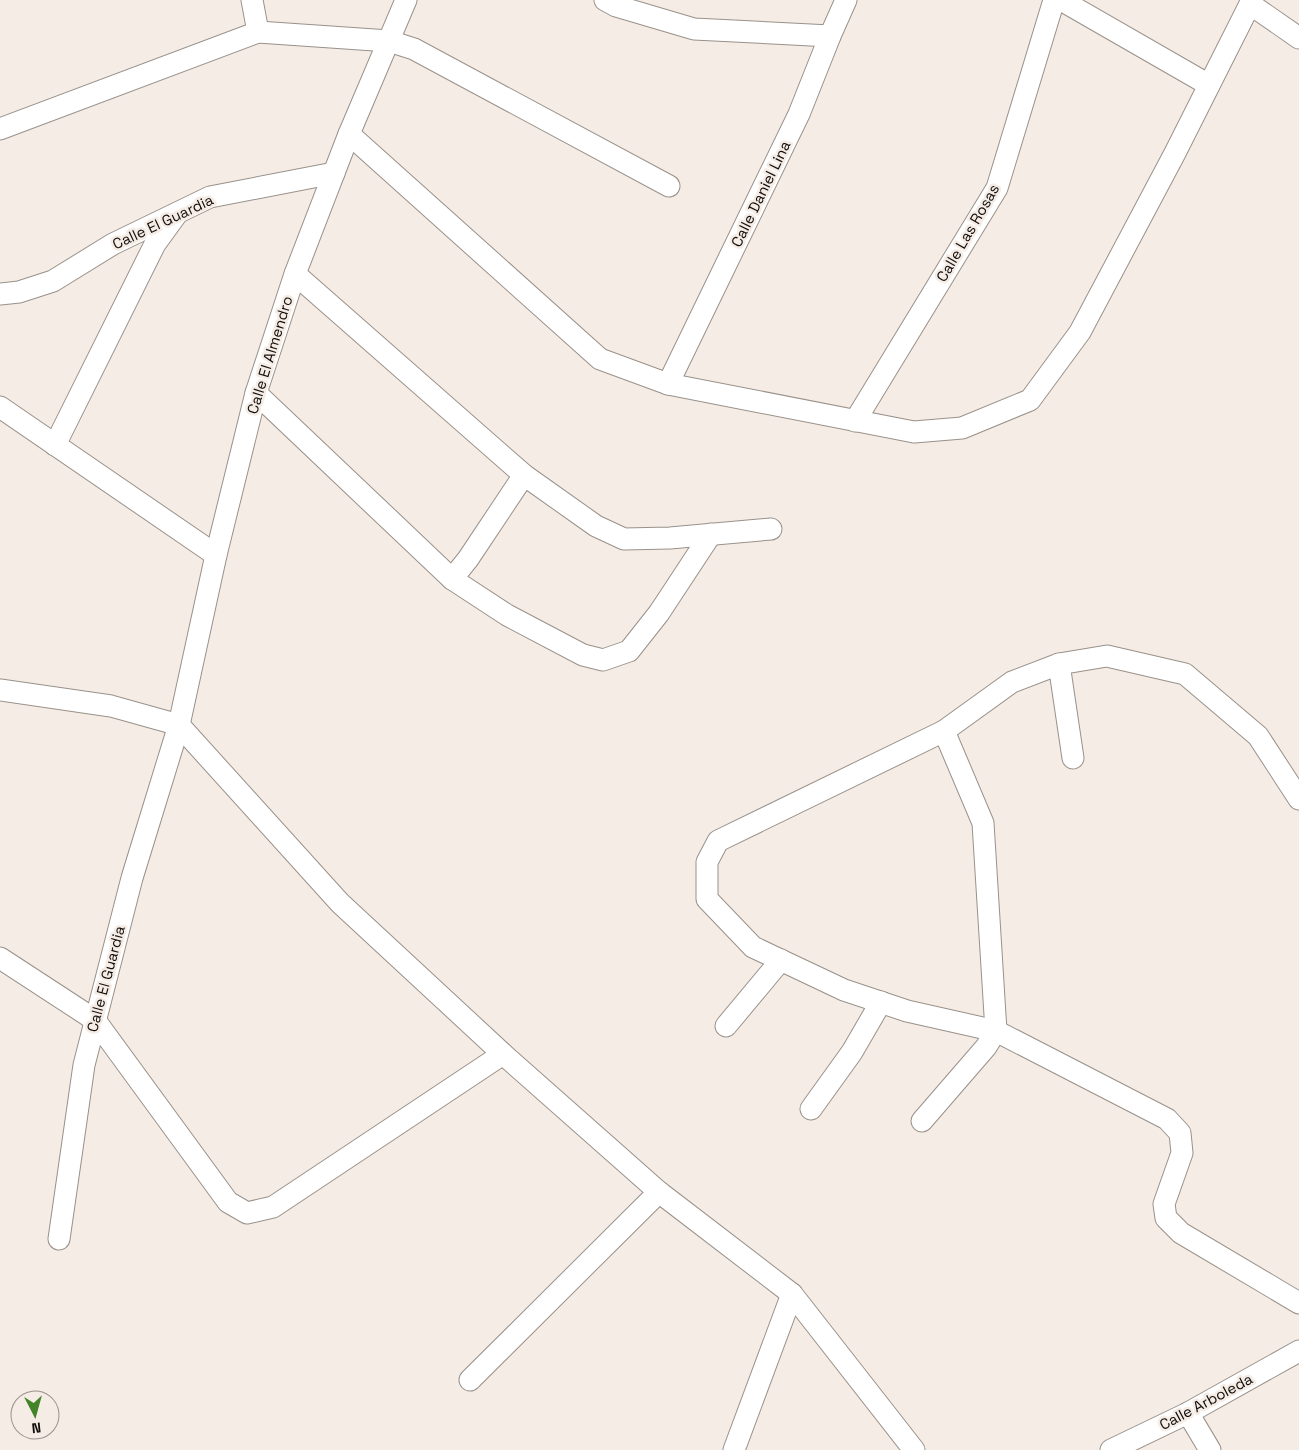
<svg xmlns="http://www.w3.org/2000/svg" width="1299" height="1450" viewBox="0 0 1299 1450" font-family="'Space Grotesk',sans-serif">
<style>
.lines{fill:none;stroke-linecap:round;stroke-linejoin:round}
.minor-casing{stroke:#99918a;stroke-width:23}
.minor{stroke:#fff;stroke-width:21}
.labels{text-anchor:middle;stroke-width:5;stroke-linejoin:round;paint-order:stroke}
.street-label{font-size:15px;fill:#100d0b;stroke:#f5ece5}
</style>
<rect width="100%" height="100%" fill="#f5ece5"/>
<g class="lines">
<g class="minor-casing">
<g id="minor">
<polyline points="252,0 258,32"/>
<polyline points="605,0 616,6 694,29 830,36"/>
<polyline points="1061,0 1209,85"/>
<polyline points="1250,4 1299,38"/>
<polyline points="0,129 258,32 389,41 414,49 669,186"/>
<polyline points="349,134 600,359 668,384 914,432 962,428 1030,400 1080,332 1175,153 1252,0"/>
<polyline points="295,274 524,475 596,526 624,539 670,538 771,529"/>
<polyline points="0,294 19,292 53,281 113,244 210,197 334,173"/>
<polyline points="668,384 799,114 830,36 846,0"/>
<polyline points="256,393 452,579 507,615 583,655 603,660 629,651 659,613 711,534"/>
<polyline points="0,407 216,555"/>
<polyline points="855,421 997,188 1054,0"/>
<polyline points="55,445 155,244 176,215"/>
<polyline points="452,579 468,559 524,475"/>
<polyline points="1059,664 1073,758"/>
<polyline points="0,690 111,706 179,725 340,903 503,1054 659,1192 792,1294 914,1450"/>
<polyline points="944,731 718,841 707,862 707,899 753,947 844,990 907,1011 996,1031 1167,1119 1180,1133 1182,1153 1164,1204 1166,1218 1181,1233 1299,1303"/>
<polyline points="0,958 95,1020 228,1202 247,1213 273,1207 503,1054"/>
<polyline points="726,1026 781,960"/>
<polyline points="811,1109 852,1052 881,1002"/>
<polyline points="922,1121 986,1047 996,1031 983,823 944,731 1012,682 1059,664 1107,656 1185,674 1258,736 1299,799"/>
<polyline points="59,1239 84,1065 132,878 179,725 216,555 256,393 295,274 349,134 406,0"/>
<polyline points="470,1380 659,1192"/>
<polyline points="1188,1413 1210,1450"/>
<polyline points="734,1450 792,1294"/>
<polyline points="1111,1450 1188,1413 1299,1351"/>
</g>
</g>
<use href="#minor" class="minor"/>
</g>
<g class="labels">
<g class="street-label">
<text transform="translate(761 194) rotate(-64)" y="5">Calle Daniel Lina</text>
<text transform="translate(163 222) rotate(-25)" y="5">Calle El Guardia</text>
<text transform="translate(968 233) rotate(-60)" y="5">Calle Las Rosas</text>
<text transform="translate(270 355) rotate(-73)" y="5">Calle El Almendro</text>
<text transform="translate(106 979) rotate(-75)" y="5">Calle El Guardia</text>
<text transform="translate(1206 1402) rotate(-28)" y="5">Calle Arboleda</text>
</g>
</g>
<g transform="translate(35 1415) rotate(174)"><circle r="24" fill="#f5ece5" stroke="#99938e"/>
<path d="M0-4L9 19L0 12L-9 19Z" fill="#428427"/>
<text y="-8" font-size="14" font-weight="bold" text-anchor="middle" fill="#100d0b">N</text>
</g>
</svg>
